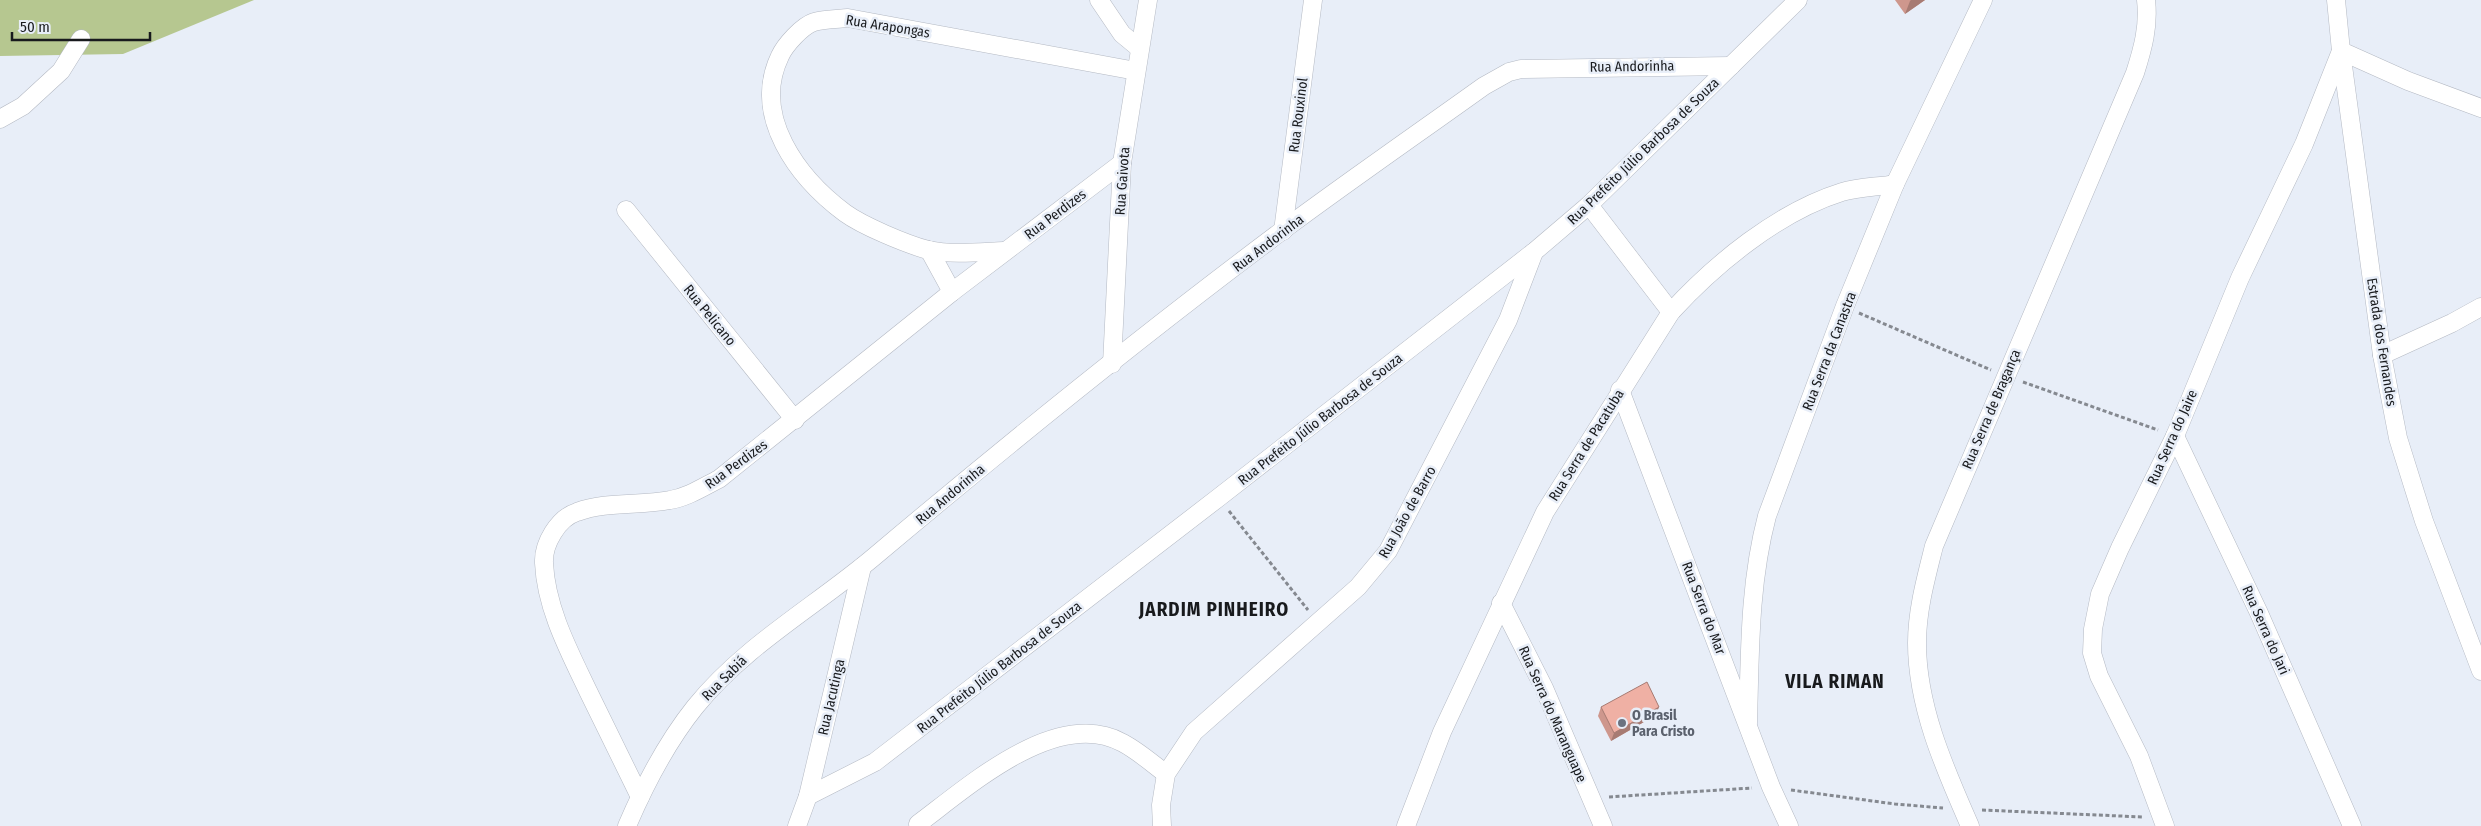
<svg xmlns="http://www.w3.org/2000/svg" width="2481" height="826" viewBox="0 0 2481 826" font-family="'Fira Sans Condensed',sans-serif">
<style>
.forest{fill:#b6c790}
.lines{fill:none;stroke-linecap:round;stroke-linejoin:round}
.minor-casing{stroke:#b4b9c3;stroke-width:19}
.path{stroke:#858990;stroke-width:3;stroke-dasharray:4 2.5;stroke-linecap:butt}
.minor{stroke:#fff;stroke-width:18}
.wall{fill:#ce978d}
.shaded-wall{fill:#a77b73}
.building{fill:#efb0a4;stroke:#a77b73}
.worship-dot{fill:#6b7280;stroke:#e8eef8;stroke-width:2}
.labels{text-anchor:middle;stroke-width:5;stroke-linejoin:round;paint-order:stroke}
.street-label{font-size:14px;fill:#181a1d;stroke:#e8eef8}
.worship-label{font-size:14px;font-weight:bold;fill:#5b616d;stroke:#e8eef8;text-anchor:start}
.district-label{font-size:19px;font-weight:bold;letter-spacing:1px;fill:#181a1d;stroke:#e8eef8}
</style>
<rect width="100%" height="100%" fill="#e8eef8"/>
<polygon class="forest" points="0,0 254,0 123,54 0,56"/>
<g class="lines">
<g class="minor-casing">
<g id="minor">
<polyline points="1099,0 1122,34 1139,48"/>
<polyline points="2336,0 2341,51 2382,355 2398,438 2424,521 2481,671"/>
<polyline points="2341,51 2408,81 2481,108"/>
<polyline points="0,119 23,106 61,71 81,39"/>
<polyline points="1589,205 1671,312"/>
<polyline points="626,210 795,420"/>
<polyline points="1283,231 1313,0"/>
<polyline points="929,250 952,292"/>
<path d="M1004,251c-24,1 -52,4 -76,-1 -22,-6 -65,-24 -83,-37 -47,-35 -94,-97 -65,-157 5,-11 22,-30 34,-34 10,-3 23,-3 34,-4l288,53"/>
<polyline points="2382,355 2452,323 2481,307"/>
<polyline points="1112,364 1122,163 1148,0"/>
<polyline points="1620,390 1771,787 1789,826"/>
<polyline points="2175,436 2259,613 2352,826"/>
<polyline points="1501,603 1544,688 1603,826"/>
<path d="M1748,723c2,-70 1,-139 19,-207l78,-210 50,-122 88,-184"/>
<polyline points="808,796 875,762 1218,498 1535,251 1589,205 1798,0"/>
<path d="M640,797c-18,-36 -35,-71 -52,-106 -19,-40 -42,-83 -44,-128 -1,-19 14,-45 33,-51 29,-11 63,-6 93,-12 18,-3 33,-13 49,-21l233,-187 170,-129"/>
<path d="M918,824c50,-37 139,-118 205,-81 15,8 29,20 43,31"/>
<path d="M627,826c18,-42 40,-84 68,-119 50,-62 121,-101 180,-151 133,-112 269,-222 408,-326 66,-49 134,-96 201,-144l25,-14 12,-3 210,-3"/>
<polyline points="797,826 808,796 862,567"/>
<polyline points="1162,826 1161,805 1166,774 1194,732 1358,587 1388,551 1508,320 1534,252"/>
<path d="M1406,826l36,-94 103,-220 126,-200c44,-48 107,-100 171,-120 16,-5 36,-5 53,-8"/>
<path d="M1970,826c-25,-57 -53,-119 -53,-183 0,-33 9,-65 17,-97l201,-473c8,-25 14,-47 11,-73"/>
<polyline points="2165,826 2139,756 2099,676 2092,653 2093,629 2100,594 2120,548 2175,436 2240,278 2304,144 2341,51"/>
</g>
</g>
<g class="path">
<polyline points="1859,313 1991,370"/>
<polyline points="2023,382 2158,430"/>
<polyline points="1229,511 1308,610"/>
<polyline points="1791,790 1895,804 1943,808"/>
<polyline points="1609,797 1752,788"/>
<polyline points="1982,810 2143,817"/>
</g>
<use href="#minor" class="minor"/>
</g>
<g class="wall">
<polygon points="1895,0 1925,0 1905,14"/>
<polygon points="1601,707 1656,715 1611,741 1598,716"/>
</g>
<g class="shaded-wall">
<polygon points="1911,0 1925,0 1905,14 1910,1"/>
<polygon points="1659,707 1656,715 1611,741 1614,733"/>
</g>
<polygon class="building" points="1647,682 1659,707 1614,733 1601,707"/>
<circle class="worship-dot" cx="1622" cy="723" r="5"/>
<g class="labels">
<g class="street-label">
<text transform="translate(888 26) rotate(9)" y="5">Rua Arapongas</text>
<text transform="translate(1632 66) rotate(-1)" y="5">Rua Andorinha</text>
<text transform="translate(1298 115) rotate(-83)" y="5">Rua Rouxinol</text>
<text transform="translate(1643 151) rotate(-44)" y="5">Rua Prefeito Júlio Barbosa de Souza</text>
<text transform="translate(1122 181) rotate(-86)" y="5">Rua Gaivota</text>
<text transform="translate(1055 214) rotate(-37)" y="5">Rua Perdizes</text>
<text transform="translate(1268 243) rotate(-37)" y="5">Rua Andorinha</text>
<text transform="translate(710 315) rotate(51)" y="5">Rua Pelicano</text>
<text transform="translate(2382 342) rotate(81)" y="5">Estrada dos Fernandes</text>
<text transform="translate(1829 351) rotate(-69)" y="5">Rua Serra da Canastra</text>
<text transform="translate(1991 409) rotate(-67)" y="5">Rua Serra de Bragança</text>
<text transform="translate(1320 419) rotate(-38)" y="5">Rua Prefeito Júlio Barbosa de Souza</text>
<text transform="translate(2172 437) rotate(-66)" y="5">Rua Serra do Jaire</text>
<text transform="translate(1586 445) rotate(-58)" y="5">Rua Serra de Pacatuba</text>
<text transform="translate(736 464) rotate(-36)" y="5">Rua Perdizes</text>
<text transform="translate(950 494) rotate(-40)" y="5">Rua Andorinha</text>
<text transform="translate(1407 512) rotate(-61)" y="5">Rua João de Barro</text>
<text transform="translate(1704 608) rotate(69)" y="5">Rua Serra do Mar</text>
<text transform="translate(2266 630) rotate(66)" y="5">Rua Serra do Jari</text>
<text transform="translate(999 667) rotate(-38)" y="5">Rua Prefeito Júlio Barbosa de Souza</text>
<text transform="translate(724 678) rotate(-45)" y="5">Rua Sabiá</text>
<text transform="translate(831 697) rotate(-77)" y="5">Rua Jacutinga</text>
<text transform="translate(1553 714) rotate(66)" y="5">Rua Serra do Maranguape</text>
</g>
<g class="worship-label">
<text x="1632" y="720">O Brasil<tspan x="1632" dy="16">Para Cristo</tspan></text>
</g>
<g class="district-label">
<text x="1214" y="616">JARDIM PINHEIRO</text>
<text x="1835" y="688">VILA RIMAN</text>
</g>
</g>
<path d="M12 32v8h138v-8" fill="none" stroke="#181a1d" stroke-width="2.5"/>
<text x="20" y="32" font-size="15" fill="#181a1d" stroke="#e8eef8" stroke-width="4" paint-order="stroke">50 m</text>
</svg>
